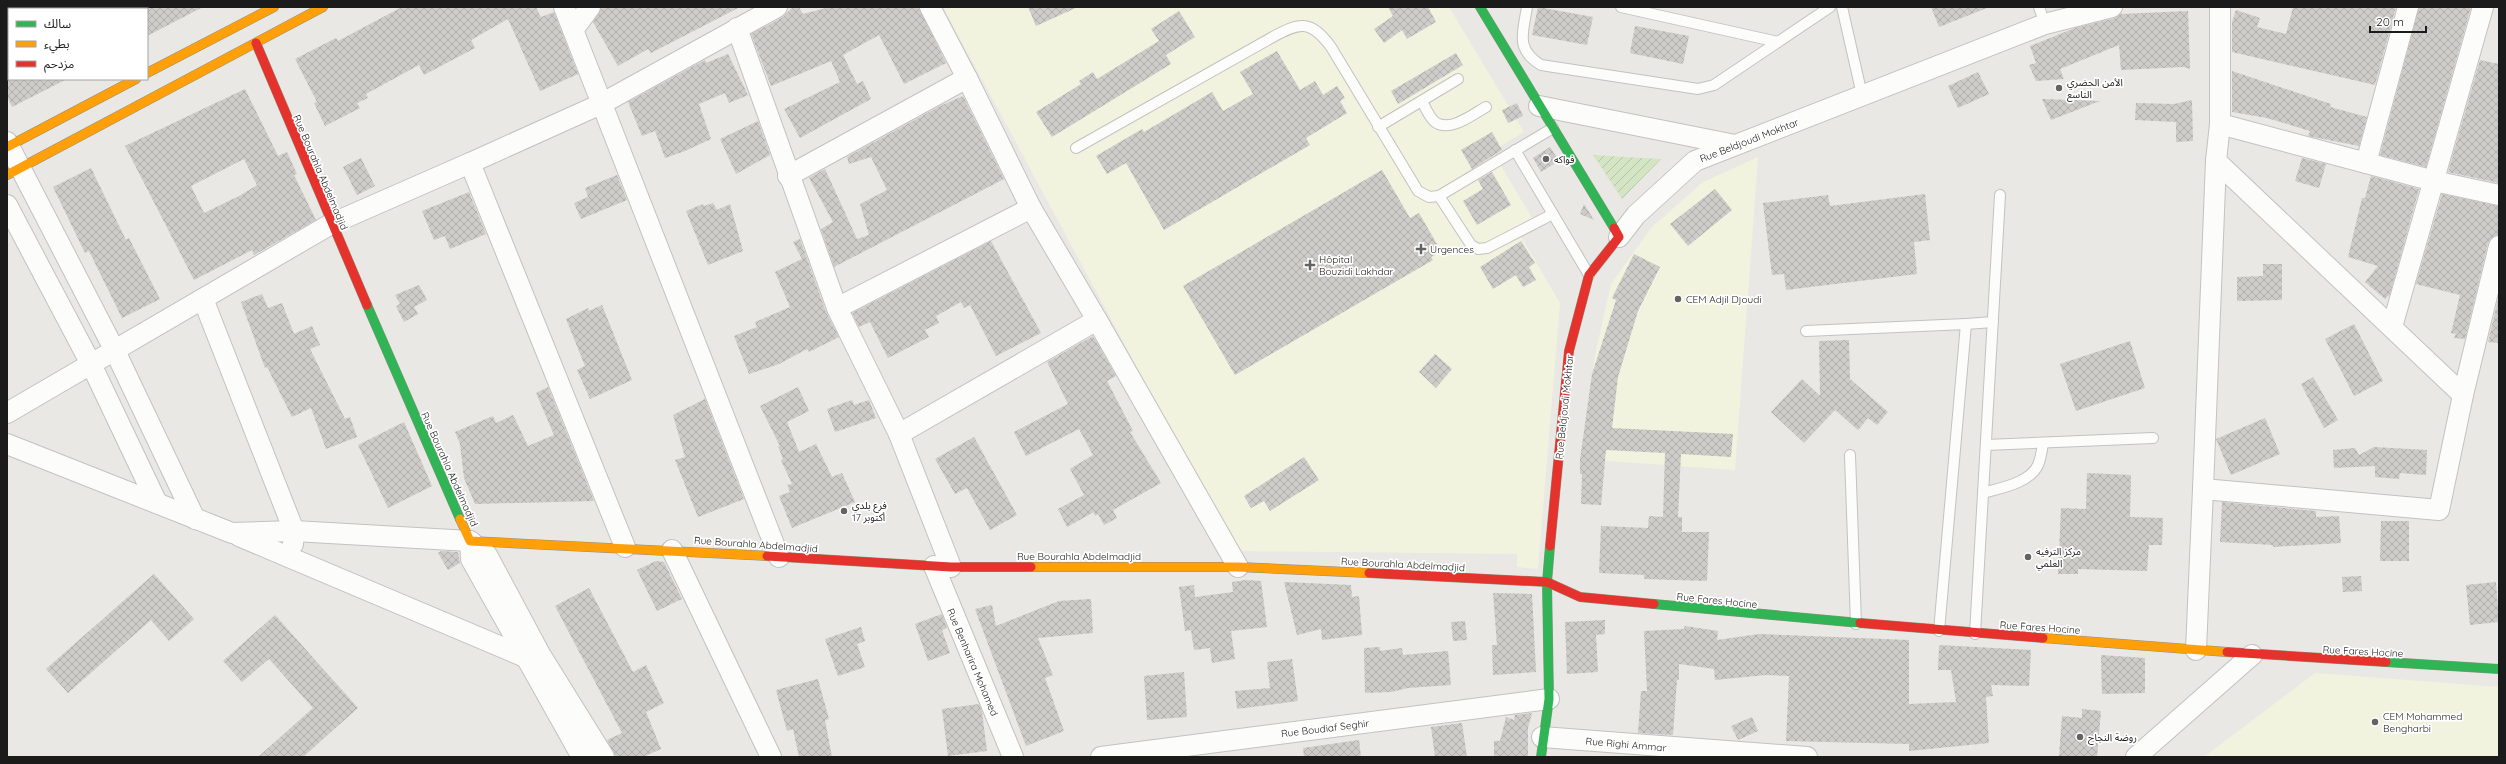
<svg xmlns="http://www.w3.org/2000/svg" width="2506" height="764" viewBox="0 0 2506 764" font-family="Quicksand,'Noto Sans Arabic',sans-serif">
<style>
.education{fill:#f2f3de}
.garden{fill:url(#garden-furrows)}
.building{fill:url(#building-cross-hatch);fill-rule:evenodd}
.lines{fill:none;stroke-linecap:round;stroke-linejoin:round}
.lane-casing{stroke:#c2c2c0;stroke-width:12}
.street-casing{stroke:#c2c2c0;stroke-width:22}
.fast-casing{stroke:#8e917e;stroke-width:10}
.slow-casing{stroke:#8e917e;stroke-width:10}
.jam-casing{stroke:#8e917e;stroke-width:10}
.lane{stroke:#fcfcfb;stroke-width:10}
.street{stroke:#fcfcfb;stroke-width:20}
.fast{stroke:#30b455;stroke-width:9}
.slow{stroke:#ff9f0a;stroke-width:9}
.jam{stroke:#e5322d;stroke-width:9}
.poi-dot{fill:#636361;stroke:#fff;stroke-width:1.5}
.labels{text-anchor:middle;stroke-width:3.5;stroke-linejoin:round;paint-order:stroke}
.poi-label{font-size:10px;fill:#1b1b1b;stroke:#fff;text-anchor:start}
.street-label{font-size:10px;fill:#1b1b1b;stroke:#fff}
</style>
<defs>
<pattern id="garden-furrows" width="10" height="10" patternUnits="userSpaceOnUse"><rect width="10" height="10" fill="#d4e5c4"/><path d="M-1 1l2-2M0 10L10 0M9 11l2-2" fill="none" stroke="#b5c4a8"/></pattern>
<pattern id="building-cross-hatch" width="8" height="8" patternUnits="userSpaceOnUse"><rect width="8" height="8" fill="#ceccc9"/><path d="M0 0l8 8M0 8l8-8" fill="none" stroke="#b0afac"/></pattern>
</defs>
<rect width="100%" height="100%" fill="#e9e8e4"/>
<g class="education">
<polygon points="943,7 1449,7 1524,132 1492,151 1532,218 1516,228 1560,303 1538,569 1517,567 1517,554 1236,551"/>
<polygon points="1758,157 1735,470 1580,459 1595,355 1611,284 1651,228 1703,182"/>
<polygon points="2315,673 2499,687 2499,757 2204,757"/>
</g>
<polygon class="garden" points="1593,155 1661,159 1622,199"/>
<g class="building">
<polygon points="147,7 203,7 147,36"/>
<polygon points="402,7 536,7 541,17 554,12 578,74 540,91 508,19 471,40 475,48 424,75 419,65 366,94 368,98 357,103 360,108 325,126 314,103 317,102 295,59 336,38 338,41"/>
<polygon points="601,7 740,7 651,53 648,49 618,66 593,22"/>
<polygon points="793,7 799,7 803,14 830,7 919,7 946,63 904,84 879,35 843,55 857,84 863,81 871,99 800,138 784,109 840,82 831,61 771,86 751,34 783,17"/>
<polygon points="1028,7 1078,7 1036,26"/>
<polygon points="1388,7 1428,7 1436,22 1407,39 1402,30 1384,43 1374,29 1393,16"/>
<polygon points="1538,7 1593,17 1587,45 1532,35"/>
<polygon points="1931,7 1987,7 1987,8 1939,27"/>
<polygon points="2293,7 2396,7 2375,85 2232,52 2232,22 2236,10 2260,18 2257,27 2286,34"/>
<polygon points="2419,7 2471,7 2426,167 2380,155"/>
<polygon points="1179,11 1195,37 1166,55 1171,64 1052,137 1036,112 1081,84 1079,81 1093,72 1097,79 1159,41 1151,29"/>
<polygon points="2188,11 2190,69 2184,67 2121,70 2119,45 2060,69 2064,79 2036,81 2029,65 2036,63 2030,46 2075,28 2115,18 2121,14"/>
<polygon points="1635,26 1689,36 1683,64 1630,53"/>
<polygon points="1277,51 1300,90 1315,81 1323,95 1337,86 1345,98 1340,101 1347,113 1306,138 1310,145 1164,230 1126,163 1107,174 1096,156 1142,129 1144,132 1212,92 1223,111 1253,94 1240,72"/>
<polygon points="1456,53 1463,65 1398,104 1391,91"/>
<polygon points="728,54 748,95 729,103 725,93 699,104 711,139 685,151 665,158 655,131 642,136 628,102 703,61 705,60 706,63"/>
<polygon points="2480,60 2499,64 2499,183 2448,172"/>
<polygon points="2232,71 2331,104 2330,107 2367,117 2359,146 2308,136 2310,131 2267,118 2232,112"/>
<polygon points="1978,72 1989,94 1958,108 1948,86"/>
<polygon points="7,79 67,79 12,107 7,96"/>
<path d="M245,89l33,67 9,-4 10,22 -3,1 22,45 -62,35 -2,-5 -58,30 -69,-134zM244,159l13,26 -16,10 -37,18 -13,-27z"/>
<polygon points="963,96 1004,179 834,267 821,229 833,222 809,178 825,169 857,239 869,235 860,204 887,190 871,157 849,164 847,157 940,106"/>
<polygon points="2042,99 2100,101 2051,120"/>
<polygon points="2192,100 2193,141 2176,142 2176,122 2135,120 2136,103 2174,104"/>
<polygon points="1517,103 1523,116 1508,123 1502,110"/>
<polygon points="758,121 770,155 736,174 720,139"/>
<polygon points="1492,132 1502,150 1472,169 1461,150"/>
<polygon points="1550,147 1559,161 1541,172 1533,158"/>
<polygon points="361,158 375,186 357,195 343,167"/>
<polygon points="2302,158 2326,164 2319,188 2295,181"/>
<polygon points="91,168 126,240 129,238 160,299 122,318 89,251 85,253 53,187"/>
<polygon points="1382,170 1410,218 1419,213 1441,251 1431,257 1433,260 1235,375 1183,286"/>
<polygon points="1492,172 1511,205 1477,225 1463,201 1483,189 1478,180"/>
<polygon points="617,175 627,200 581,219 574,203 588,197 585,188"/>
<polygon points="2371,176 2419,189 2390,294 2385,299 2365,282 2378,266 2348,257 2362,198 2365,198"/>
<polygon points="1715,189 1732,210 1688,246 1670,224"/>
<polygon points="469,192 486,234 450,249 445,236 434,240 422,211"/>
<polygon points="1925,194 1930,240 1914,242 1917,274 1786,290 1784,274 1772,275 1763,203 1828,195 1830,206"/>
<polygon points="2442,194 2499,206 2499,235 2491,238 2488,243 2465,339 2454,338 2456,334 2451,333 2460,295 2416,284"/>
<polygon points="713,203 717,210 730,204 743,251 708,265 686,211 703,204 704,206"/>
<polygon points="1584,204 1594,220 1580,214"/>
<polygon points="800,239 826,312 839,337 809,352 807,349 779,364 749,374 734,336 757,327 755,322 790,307 775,272 802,259 793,242"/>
<polygon points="991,241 1041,333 996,356 970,305 964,308 961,302 936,316 939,323 925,330 929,337 888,358 870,322 859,327 852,313"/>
<polygon points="1521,241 1535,263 1529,267 1536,280 1523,287 1516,275 1493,289 1480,267"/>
<polygon points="1634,254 1660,267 1638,311 1618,377 1612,428 1733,434 1731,457 1681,454 1678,517 1682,517 1682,532 1709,532 1707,581 1644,579 1644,575 1599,573 1601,526 1648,528 1649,516 1663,517 1665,453 1606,450 1601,505 1581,504 1582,474 1580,474 1580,459 1592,374 1616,300 1612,298"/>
<polygon points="2263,264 2282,264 2282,300 2237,301 2237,277 2263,276"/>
<polygon points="419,285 427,300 414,307 418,314 404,322 396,306 400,304 395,295"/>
<polygon points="262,294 268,308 282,303 294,334 312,326 320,345 310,349 345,419 350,417 357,437 326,449 311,408 292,417 267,367 265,368 241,302"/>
<polygon points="2499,295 2499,343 2488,342"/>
<polygon points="602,305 632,380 590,399 577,370 585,366 566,319 588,308 589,311"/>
<polygon points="2354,324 2383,381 2354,396 2325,339"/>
<polygon points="1093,336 1116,376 1107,381 1133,431 1130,432 1161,483 1113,510 1117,518 1104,525 1098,514 1095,516 1094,512 1067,527 1058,509 1084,495 1070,469 1093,455 1079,429 1026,456 1014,432 1068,404 1047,362"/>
<polygon points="1849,340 1850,379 1888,412 1877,425 1868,418 1858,430 1835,410 1804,443 1771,412 1802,379 1820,396 1819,341"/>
<polygon points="2130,341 2145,388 2076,411 2060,364"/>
<polygon points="1435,354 1452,369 1436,388 1419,372"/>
<polygon points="2313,377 2338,420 2324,428 2301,384"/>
<polygon points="548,387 594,501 475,504 464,478 460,444 455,432 493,416 496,423 513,415 528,446 554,435 536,393"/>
<polygon points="798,387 809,411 787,422 799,452 816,444 832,477 842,473 855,502 792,528 779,496 790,492 787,485 792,484 781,460 783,459 778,446 780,446 760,406"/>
<polygon points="705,399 744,499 698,517 675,460 685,457 673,415"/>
<polygon points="852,400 854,405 869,400 876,418 835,432 827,409"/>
<polygon points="2265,418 2280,454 2231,475 2216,439"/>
<polygon points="404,422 432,486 388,508 358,445"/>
<polygon points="974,437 1017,515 990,530 967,488 955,494 935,459"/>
<polygon points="2374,447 2427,450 2426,475 2400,473 2399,479 2375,477 2375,466 2334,468 2333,450 2355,448 2359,455"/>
<polygon points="1304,457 1319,480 1270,511 1264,501 1251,508 1244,496"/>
<polygon points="2087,473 2131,475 2130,517 2163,518 2162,545 2149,545 2147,571 2078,569 2078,574 2058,574 2061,508 2086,509"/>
<polygon points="2222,502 2316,511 2316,517 2339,516 2341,543 2273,547 2273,545 2220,542"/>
<polygon points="2381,521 2409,521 2409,561 2380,561"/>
<polygon points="441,551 458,552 460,563 448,570 438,553"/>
<polygon points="656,561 664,562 682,599 657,611 637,570"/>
<polygon points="154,574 194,619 169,641 151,620 68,693 46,669"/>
<polygon points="2361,576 2362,591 2343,592 2342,577"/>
<polygon points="1246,580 1261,581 1267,627 1231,631 1235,659 1212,663 1210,648 1194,650 1191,630 1185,631 1179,587 1194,585 1195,597 1233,592 1232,582"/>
<polygon points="1284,582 1351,585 1352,597 1359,596 1362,635 1322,640 1321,629 1297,635"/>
<polygon points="2496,582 2499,622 2470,625 2466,585"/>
<polygon points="589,588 633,672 646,665 664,703 646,712 661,749 643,757 615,757 607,740 622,733 555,606"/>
<polygon points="1493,593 1532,594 1536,672 1493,675 1492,645 1497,645"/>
<polygon points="1091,599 1093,633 1038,638 1053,675 1045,678 1064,731 1026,746 975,609 992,605 996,626 1059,601"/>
<polygon points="942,614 947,628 942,630 950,653 928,661 915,624"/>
<polygon points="275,615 358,708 303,757 258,757 313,708 269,659 242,682 223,661"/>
<polygon points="1605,620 1605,634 1596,635 1598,672 1567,674 1565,622"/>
<polygon points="1465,621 1467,640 1453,641 1451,622"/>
<polygon points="1685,626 1718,631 1717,640 1759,634 1909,640 1909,704 1956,702 1951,670 1938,670 1939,645 2031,650 2029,686 1991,685 1993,696 1986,697 1989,743 1909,751 1909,744 1786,741 1789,676 1766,675 1715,680 1714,669 1679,664 1679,680 1677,680 1673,735 1638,733 1641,691 1647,691 1644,631 1684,629"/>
<polygon points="861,627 865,641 857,644 865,667 838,676 825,639"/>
<polygon points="1380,647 1380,651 1402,648 1403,655 1448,651 1451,685 1408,688 1391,692 1365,693 1364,648"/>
<polygon points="2101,655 2145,658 2145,693 2102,694"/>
<polygon points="1292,659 1298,701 1237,709 1235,691 1270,688 1267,662"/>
<polygon points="1184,672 1187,717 1147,720 1144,676"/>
<polygon points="818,679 829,719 825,720 832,757 799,757 793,729 787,731 776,690"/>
<polygon points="979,704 982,712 987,751 948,756 942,709"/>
<polygon points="2082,709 2101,711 2097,757 2059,756 2062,716 2082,718"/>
<polygon points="1532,713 1528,728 1528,757 1494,757 1494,741 1500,741 1506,717 1514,720 1515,715"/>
<polygon points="1752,717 1758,731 1738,740 1731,726"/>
<polygon points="1462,723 1467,757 1435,757 1431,727"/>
<polygon points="1359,740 1361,757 1304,757 1303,748"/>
</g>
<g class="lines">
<g class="lane-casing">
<g id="lane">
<path d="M1527,7c-4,26 -12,42 14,58l157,24 16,-4 116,-78"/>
<polyline points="1621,7 1778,42"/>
<polyline points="1842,7 1862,95"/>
<polyline points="2039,7 2045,24"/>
<path d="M1422,101c3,6 7,16 13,21 15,11 38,-8 51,-15"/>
<polyline points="1378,127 1458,79"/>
<path d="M1076,148l195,-110c29,-16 39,-19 60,9l87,144 11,6 10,-1 114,-68"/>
<polyline points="1515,150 1589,275"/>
<polyline points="1439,196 1471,245 1478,249 1487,248 1553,214"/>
<polyline points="1966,324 1993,322"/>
<polyline points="1806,331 1966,324 1939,631"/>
<polyline points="1986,445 2153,438"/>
<polyline points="1850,455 1856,624"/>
<path d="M1983,493c17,-5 47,-10 55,-28 3,-7 4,-15 5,-22"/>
<polyline points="1975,634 2000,195"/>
</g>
</g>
<g class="street-casing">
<g id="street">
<polyline points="564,7 779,557"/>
<polyline points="930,7 967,78"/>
<polyline points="737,28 837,308 899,434 951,567"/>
<polyline points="573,30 590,7"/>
<polyline points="1539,106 1735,145"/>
<polyline points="2220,124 2434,181 2499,195"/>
<polyline points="7,142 115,351 195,519"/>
<polyline points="2366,163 2408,7"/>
<polyline points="788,176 967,78 1031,208"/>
<polyline points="7,205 91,364 157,503"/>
<polyline points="1619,237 1636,215 1695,161 2045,24 2112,7"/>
<polyline points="203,299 294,531 293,544"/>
<polyline points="837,308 1031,208 1097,320 899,434"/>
<polyline points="1097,320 1238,567"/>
<polyline points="2392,327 2483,7"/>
<polyline points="2463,395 2499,246"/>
<polyline points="7,413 331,224 470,163"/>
<polyline points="7,444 232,533 294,531 470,541 487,555 540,654 604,757"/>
<polyline points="2203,489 2216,161"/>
<polyline points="239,536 525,657"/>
<polyline points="470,541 471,559 582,757"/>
<polyline points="625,547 470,163 601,104 777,7"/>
<polyline points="672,550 771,757"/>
<polyline points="934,566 1013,757"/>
<polyline points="2196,650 2203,489 2439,510 2463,395 2216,161 2220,124 2220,7"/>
<polyline points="1542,737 1807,757"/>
<polyline points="1101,757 1549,699"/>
<polyline points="2136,757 2252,655"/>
</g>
</g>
<g class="fast-casing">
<g id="fast">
<polyline points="1480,7 1614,228"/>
<polyline points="367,305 460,519"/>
<polyline points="1654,604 1860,623"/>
<polyline points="2386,662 2499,669"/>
<polyline points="1541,757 1549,699 1547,582 1550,546"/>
</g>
</g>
<g class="slow-casing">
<g id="slow">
<polyline points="147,73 274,7"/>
<polyline points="7,147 136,79"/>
<polyline points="7,175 323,7"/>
<polyline points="460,519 470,541 767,556"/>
<polyline points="1031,567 1238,567 1369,573"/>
<polyline points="2043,638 2227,652"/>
</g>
</g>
<g class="jam-casing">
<g id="jam">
<polyline points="256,43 367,305"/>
<polyline points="1550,546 1569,351 1589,275 1619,237 1614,228"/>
<polyline points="767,556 951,567 1031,567"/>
<polyline points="1369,573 1547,582 1580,597 1654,604"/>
<polyline points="1860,623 2043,638"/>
<polyline points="2227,652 2386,662"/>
</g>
</g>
<use href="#lane" class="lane"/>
<use href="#street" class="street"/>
<use href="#fast" class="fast"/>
<use href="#slow" class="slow"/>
<use href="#jam" class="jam"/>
</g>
<g class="poi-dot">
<circle cx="2059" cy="88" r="4"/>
<circle cx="1546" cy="159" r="4"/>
<path d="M1419 243h4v4h4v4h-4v4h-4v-4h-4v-4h4z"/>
<path d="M1308 259h4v4h4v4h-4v4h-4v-4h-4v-4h4z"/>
<circle cx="1678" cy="299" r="4"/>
<circle cx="844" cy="511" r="4"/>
<circle cx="2028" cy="557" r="4"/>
<circle cx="2375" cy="722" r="4"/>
<circle cx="2080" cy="737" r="4"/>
</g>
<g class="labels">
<g class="poi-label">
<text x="2067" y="86">الأمن الحضري<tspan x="2067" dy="12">التاسع</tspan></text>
<text x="1554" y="163">فواكه</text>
<text x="1430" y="253">Urgences</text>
<text x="1319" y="263">Hôpital<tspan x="1319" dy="12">Bouzidi Lakhdar</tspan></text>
<text x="1686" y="303">CEM Adjil Djoudi</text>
<text x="852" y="509">فرع بلدي<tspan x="852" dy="12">17 أكتوبر</tspan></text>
<text x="2036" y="555">مركز الترفيه<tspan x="2036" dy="12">العلمي</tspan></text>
<text x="2383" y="720">CEM Mohammed<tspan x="2383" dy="12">Bengharbi</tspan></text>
<text x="2088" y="741">روضة النجاح</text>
</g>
<g class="street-label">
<text transform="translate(1749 140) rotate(-21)" y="4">Rue Beldjoudi Mokhtar</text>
<text transform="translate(321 172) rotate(67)" y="4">Rue Bourahla Abdelmadjid</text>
<text transform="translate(1564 407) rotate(-84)" y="4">Rue Beldjoudi Mokhtar</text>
<text transform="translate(450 469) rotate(66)" y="4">Rue Bourahla Abdelmadjid</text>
<text transform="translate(756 544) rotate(4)" y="4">Rue Bourahla Abdelmadjid</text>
<text x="1079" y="560">Rue Bourahla Abdelmadjid</text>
<text transform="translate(1403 564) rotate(3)" y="4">Rue Bourahla Abdelmadjid</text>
<text transform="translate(1717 600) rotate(6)" y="4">Rue Fares Hocine</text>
<text transform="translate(2040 627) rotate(4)" y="4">Rue Fares Hocine</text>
<text transform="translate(2363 651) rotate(3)" y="4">Rue Fares Hocine</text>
<text transform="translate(973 662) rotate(67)" y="4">Rue Benharira Mohamed</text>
<text transform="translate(1325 728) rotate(-7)" y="4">Rue Boudiaf Seghir</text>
<text transform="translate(1626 744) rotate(5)" y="4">Rue Righi Ammar</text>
</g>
</g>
<rect width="2506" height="764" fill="none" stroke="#1b1b1b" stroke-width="16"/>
<rect x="8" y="8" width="140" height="72" fill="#ffffff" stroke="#a4a4a4"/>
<rect x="16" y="21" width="20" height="6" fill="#30b455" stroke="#a4a4a4"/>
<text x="44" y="28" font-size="12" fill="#1b1b1b">سالك</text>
<rect x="16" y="41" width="20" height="6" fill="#ff9f0a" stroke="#a4a4a4"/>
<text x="44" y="48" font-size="12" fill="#1b1b1b">بطيء</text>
<rect x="16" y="61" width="20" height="6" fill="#e5322d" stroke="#a4a4a4"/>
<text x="44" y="68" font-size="12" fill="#1b1b1b">مزدحم</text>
<path d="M2370 26v6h56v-6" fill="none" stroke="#1b1b1b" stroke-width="2"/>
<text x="2376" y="26" font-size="12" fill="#1b1b1b" stroke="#ffffff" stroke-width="3" paint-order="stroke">20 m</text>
</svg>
